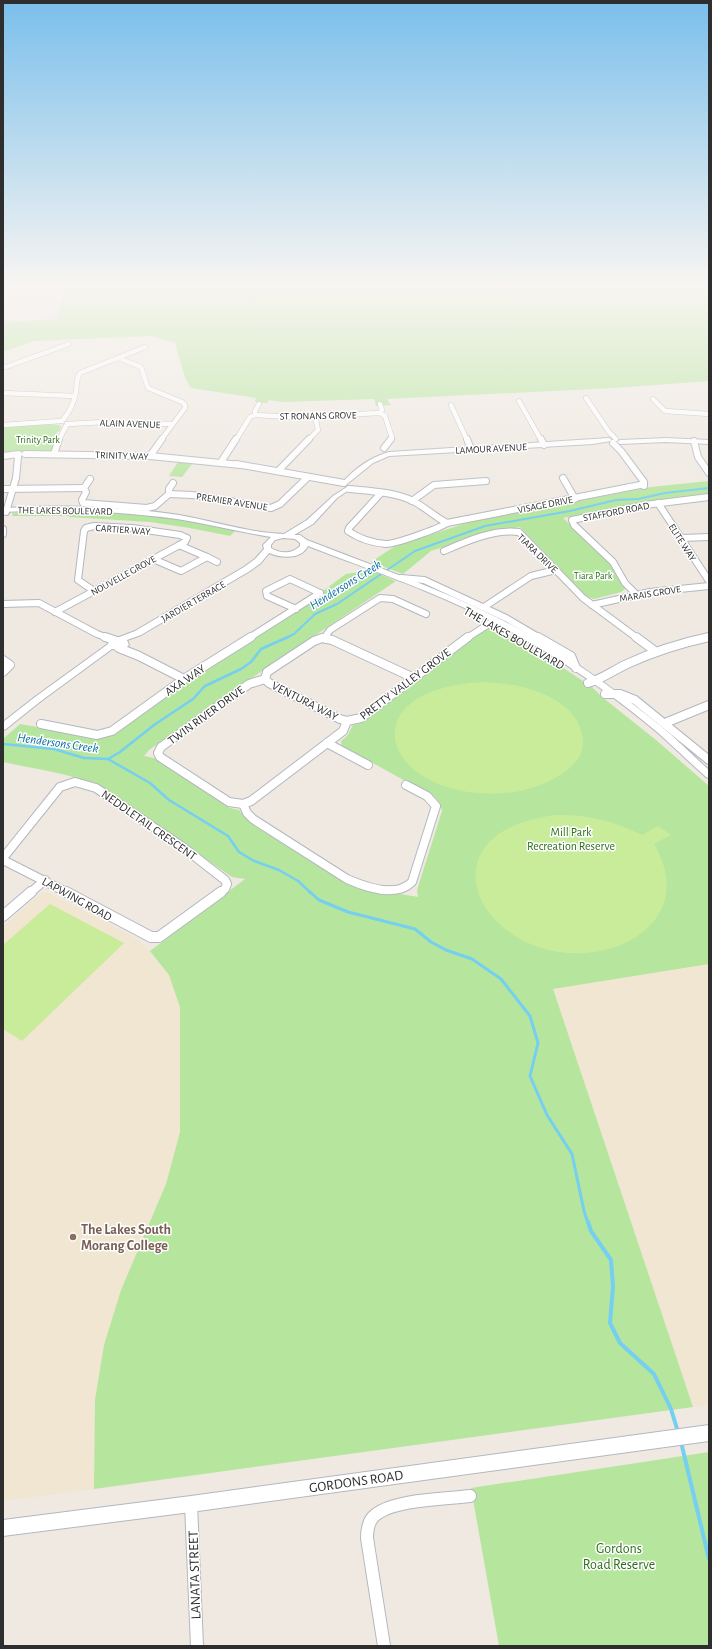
<svg xmlns="http://www.w3.org/2000/svg" width="712" height="1649" viewBox="0 0 712 1649" font-family="'Alegreya Sans',sans-serif">
<style>
.industrial{fill:#e3e1e8}
.education{fill:#f0e6d1}
.green{fill:#b6e59e}
.pitch{fill:#c9ec9a}
.lines{fill:none;stroke-linecap:round;stroke-linejoin:round}
.stream-far3{stroke:#75cff0;stroke-width:2}
.stream-far2{stroke:#75cff0;stroke-width:2.5}
.stream-far1{stroke:#75cff0;stroke-width:3}
.stream{stroke:#75cff0;stroke-width:4}
.minor-far4-casing{stroke:#b4b7c1;stroke-width:5.5}
.minor-far3-casing{stroke:#b4b7c1;stroke-width:8}
.minor-far2-casing{stroke:#b4b7c1;stroke-width:10}
.minor-far1-casing{stroke:#b4b7c1;stroke-width:12}
.minor-casing{stroke:#b4b7c1;stroke-width:14}
.tertiary-casing{stroke:#b4b7c1;stroke-width:2}
.minor-far4{stroke:#fff;stroke-width:4.5}
.minor-far3{stroke:#fff;stroke-width:6}
.minor-far2{stroke:#fff;stroke-width:8}
.minor-far1{stroke:#fff;stroke-width:10}
.minor{stroke:#fff;stroke-width:12}
.tertiary{fill:#fff;fill-rule:evenodd}
.education-dot{fill:#8d6e63;stroke:#fff;stroke-width:1.5}
.labels{text-anchor:middle;stroke-width:3;stroke-linejoin:round;paint-order:stroke}
.far-street-label{font-size:10px;fill:#2e2e2e;stroke:#fff}
.far-park-label{font-size:10px;fill:#2c6e1b;stroke:#fff}
.street-label{font-size:12px;fill:#2e2e2e;stroke:#fff}
.park-label{font-size:12px;fill:#2c6e1b;stroke:#fff}
.water-label{font-size:13px;font-style:italic;fill:#0d6fa3;stroke:#fff}
.near-education-label{font-size:14px;font-weight:bold;fill:#785e54;stroke:#fff;text-anchor:start}
.near-street-label{font-size:14px;fill:#2e2e2e;stroke:#fff}
.near-park-label{font-size:14px;fill:#2c6e1b;stroke:#fff}
</style>
<rect width="100%" height="100%" fill="#efe9e1"/>
<polygon class="industrial" points="3,287 64,287 58,319 3,322"/>
<g class="education">
<polygon points="47,892 132,936 150,951 169,975 180,1007 180,1132 166,1184 121,1290 104,1345 95,1400 94,1489 3,1501 3,927 41,893"/>
<polygon points="709,964 709,1405 693,1407 553,989"/>
</g>
<g class="green">
<polygon points="64,287 709,287 709,381 614,388 387,399 391,405 376,406 374,399 282,402 269,400 267,403 255,402 256,398 191,388 185,378 175,343 152,336 34,341 3,352 3,322 58,319"/>
<polygon points="48,424 59,425 61,427 60,431 57,432 52,452 21,452 3,455 3,426"/>
<polygon points="178,462 192,464 182,477 169,476"/>
<polygon points="709,481 709,495 615,508 563,518 608,561 625,589 621,592 594,599 587,597 520,527 487,533 431,551 403,574 371,562 395,546 476,520 651,487"/>
<polygon points="104,512 167,517 237,529 230,536 190,528 150,522 69,517 69,516 12,516 13,513"/>
<path d="M366,571l9,1 21,9 -153,103 -94,66 -5,6 10,2 76,50 9,2 7,8 98,63 11,5 63,11 -1,-7 25,-79 -2,-7 -4,-6 -94,-52 -1,-5 6,-5 6,-11 6,-1 114,-85v-2l14,-9 12,1 60,36 33,22 10,10 54,43 53,46v178l-156,25 140,418 -599,82 1,-89 9,-55 17,-55 45,-106 14,-52v-125l-11,-32 -19,-24 95,-72 -13,-2 -133,-91c-30,-13 -64,-17 -96,-24v-23l17,-15 81,14 5,-1 95,-65 120,-77 2,-4 23,-17z"/>
<polygon points="709,1452 709,1646 499,1646 471,1488"/>
</g>
<g class="pitch">
<path d="M481,682c27,1 53,5 76,19 11,7 21,17 24,30 12,35 -34,54 -61,60 -35,7 -82,1 -109,-24 -10,-9 -18,-24 -16,-37 6,-37 56,-46 86,-48z"/>
<path d="M555,815c31,-1 60,6 87,20l16,-9 13,9 -17,9c58,98 -98,150 -164,70 -12,-16 -18,-34 -12,-54 11,-31 49,-41 77,-45z"/>
<polygon points="50,904 124,943 22,1041 3,1029 3,945"/>
</g>
<g class="lines">
<polyline class="stream-far3" points="286,638 294,634 315,614 337,604 415,551 485,526 570,511 616,500 638,499 665,493 709,488"/>
<g class="stream-far2">
<polyline points="3,744 54,749 84,758 108,759 120,752 154,725 193,699 205,686 241,669 251,662 261,649 288,637"/>
<polyline points="108,759 150,783 169,800 228,836 239,852 254,861 279,870 298,881 311,893"/>
</g>
<polyline class="stream-far1" points="310,892 319,900 348,912 415,929 431,942 446,950 472,959 501,979 530,1016 538,1043 530,1076 547,1115 572,1154 584,1211 588,1223"/>
<g class="stream">
<polyline points="588,1222 591,1231 611,1260 613,1286 610,1323 620,1343 654,1374 671,1409 678,1432"/>
<polyline points="681,1442 709,1559"/>
</g>
<g class="minor-far4-casing">
<g id="minor-far4">
<polyline points="118,358 141,367 148,388 182,402 185,405 185,408 161,440"/>
<polyline points="3,368 69,344"/>
<polyline points="3,393 74,396"/>
<polyline points="586,398 609,432 616,439"/>
<polyline points="653,399 665,411 709,414"/>
<polyline points="519,401 541,440"/>
<polyline points="380,404 382,410 380,413 385,416 392,438 390,440"/>
<polyline points="451,405 467,440"/>
<polyline points="255,415 293,417 380,413"/>
<path d="M62,421c7,-8 12,-18 14,-29 1,-7 0,-13 4,-19l65,-26"/>
<polyline points="68,424 104,422 172,424"/>
<polyline points="3,425 61,421"/>
<polyline points="59,440 67,424"/>
<polyline points="236,440 250,417 255,415 255,411 259,404"/>
<polyline points="308,440 318,430 315,416"/>
</g>
</g>
<g class="minor-far3-casing">
<g id="minor-far3">
<polyline points="467,439 471,449"/>
<polyline points="541,439 544,445"/>
<polyline points="694,441 698,457 709,473"/>
<polyline points="613,443 621,451 644,482 644,486"/>
<polyline points="384,448 391,439"/>
<polyline points="25,454 150,456 241,465"/>
<polyline points="54,454 59,439"/>
<polyline points="3,456 19,454"/>
<polyline points="150,456 162,439"/>
<polyline points="221,462 236,439"/>
<polyline points="236,464 344,483"/>
<polyline points="278,471 309,439"/>
<polyline points="563,478 575,499"/>
<polyline points="90,479 84,488 86,492 82,500 83,503 147,508 155,506 169,494 169,489 173,483"/>
<polyline points="3,489 84,488"/>
<path d="M349,489c21,2 45,3 64,12 12,6 22,16 34,22"/>
<path d="M381,493l-32,35 -1,3c10,7 25,12 38,13 9,0 52,-15 61,-21l193,-38"/>
<polyline points="169,494 192,495 271,508 280,504 308,477"/>
<polyline points="412,501 434,485 486,481"/>
<polyline points="658,503 709,581"/>
<polyline points="6,512 16,478 18,457"/>
<polygon points="94,526 132,528 180,535 187,538 185,542 94,591 78,580 84,531 86,528"/>
<polyline points="3,529 3,534"/>
<polyline points="681,538 709,537"/>
<path d="M444,551c23,-10 50,-22 75,-19l64,66 54,40"/>
<polyline points="207,557 217,562"/>
<polyline points="153,559 181,571 207,557 179,545"/>
<polyline points="401,578 424,580 506,618 540,638"/>
<polyline points="635,593 625,583 613,562 574,525 572,520 645,505 709,497"/>
<polyline points="3,604 39,603 97,634 108,638"/>
<polyline points="592,605 650,592 709,586"/>
<polyline points="484,607 531,576 556,570"/>
<polyline points="296,609 267,596 266,591 290,579 320,593"/>
<polyline points="55,612 94,591"/>
<polyline points="249,638 320,593"/>
<polyline points="324,638 330,630 380,598 393,599 426,614"/>
<polyline points="467,638 495,620"/>
<polyline points="705,638 709,637"/>
</g>
</g>
<g class="minor-far2-casing">
<g id="minor-far2">
<polyline points="105,637 117,641"/>
<polyline points="538,637 571,656 576,668"/>
<polyline points="636,637 655,651"/>
<polyline points="119,648 139,656 184,679"/>
<polyline points="3,660 10,665 3,672"/>
<path d="M265,679l-16,5 -88,63 -3,6 2,4 69,45 14,2 4,9 6,6 94,60c18,8 49,19 65,3l24,-76 -9,-10 -21,-11"/>
<polyline points="265,679 267,672 314,641 322,638 332,640 414,678"/>
<polyline points="265,679 269,683 340,719 347,721"/>
<path d="M588,683c14,-4 26,-13 39,-19 26,-12 54,-21 82,-27"/>
<polyline points="605,694 620,694 635,700 709,760"/>
<polyline points="665,723 709,705"/>
<polyline points="41,724 97,735 112,731 184,679 251,637"/>
<polyline points="327,743 368,765"/>
<polyline points="243,804 251,801 343,731 347,721 361,718 468,637"/>
<polyline points="3,858 60,787 75,782 96,788 184,848 225,880 227,884 225,889 219,893"/>
<polyline points="3,860 68,893"/>
<polyline points="30,893 45,880"/>
</g>
</g>
<g class="minor-far1-casing">
<g id="minor-far1">
<polyline points="66,892 151,937 159,937 221,892"/>
<polyline points="3,916 31,892"/>
</g>
</g>
<g class="minor-casing">
<g id="minor">
<polyline points="191,1504 197,1646"/>
<path d="M384,1646l-17,-108c0,-7 1,-15 6,-21 17,-18 73,-18 97,-21"/>
</g>
</g>
<g class="tertiary-casing">
<g id="tertiary">
<path d="M609,438l2,1v2l-18,3 -204,12 -16,7 -26,21 -5,-1c12,-14 29,-26 47,-31z"/>
<polygon points="666,438 709,440 709,444 666,442 620,444 617,442 620,440"/>
<path d="M347,487l2,1v2l-12,8 -24,26 -19,11h6l7,5c64,25 129,47 191,78 58,29 113,68 164,109 16,13 31,29 47,43v8l-3,-1c-17,-15 -33,-31 -49,-45 -50,-42 -107,-80 -164,-110 -59,-31 -123,-52 -185,-76 -7,14 -27,12 -39,7l-8,10 -11,8 -109,64 -14,5 2,5c-5,6 -11,5 -17,4l-71,52 -35,28 -3,1v-8l32,-25 73,-53 1,-3 26,-10 109,-64 11,-8 9,-10 -1,-4 8,-8c-32,-5 -62,-13 -94,-18 -57,-8 -116,-10 -174,-7v-4c59,-3 118,-2 176,7 35,6 70,18 105,19l23,-14 26,-24zM283,538l12,1 5,4v3c-8,8 -19,8 -29,2v-3l4,-5z"/>
<polygon points="709,1425 709,1441 191,1512 3,1536 3,1520 191,1496"/>
</g>
</g>
<use href="#minor-far4" class="minor-far4"/>
<use href="#minor-far3" class="minor-far3"/>
<use href="#minor-far2" class="minor-far2"/>
<use href="#minor-far1" class="minor-far1"/>
<use href="#minor" class="minor"/>
<use href="#tertiary" class="tertiary"/>
</g>
<linearGradient id="sky" x2="0" y2="1"><stop stop-color="#7abfeb"/><stop offset="0.55" stop-color="#f8f5f2"/><stop offset="1" stop-color="#f8f5f2" stop-opacity="0"/></linearGradient>
<rect width="712" height="518" fill="url(#sky)"/>
<circle class="education-dot" cx="73" cy="1237" r="4"/>
<g class="labels">
<g class="far-street-label">
<text transform="translate(318 415) rotate(-1)" y="4">ST RONANS GROVE</text>
<text transform="translate(130 423) rotate(2)" y="4">ALAIN AVENUE</text>
<text transform="translate(491 448) rotate(-3)" y="4">LAMOUR AVENUE</text>
<text transform="translate(122 455) rotate(2)" y="4">TRINITY WAY</text>
<text transform="translate(232 501) rotate(9)" y="4">PREMIER AVENUE</text>
<text transform="translate(545 504) rotate(-11)" y="4">VISAGE DRIVE</text>
<text transform="translate(65 510) rotate(1)" y="4">THE LAKES BOULEVARD</text>
<text transform="translate(616 511) rotate(-11)" y="4">STAFFORD ROAD</text>
<text transform="translate(123 529) rotate(4)" y="4">CARTIER WAY</text>
<text transform="translate(683 542) rotate(57)" y="4">ELITE WAY</text>
<text transform="translate(538 553) rotate(44)" y="4">TIARA DRIVE</text>
<text transform="translate(123 575) rotate(-29)" y="4">NOUVELLE GROVE</text>
<text transform="translate(650 593) rotate(-9)" y="4">MARAIS GROVE</text>
<text transform="translate(193 601) rotate(-30)" y="4">JARDIER TERRACE</text>
</g>
<g class="far-park-label">
<text x="38" y="443">Trinity Park</text>
<text x="593" y="579">Tiara Park</text>
</g>
<g class="street-label">
<text transform="translate(514 638) rotate(30)" y="4">THE LAKES BOULEVARD</text>
<text transform="translate(185 680) rotate(-34)" y="4">AXA WAY</text>
<text transform="translate(405 684) rotate(-37)" y="4">PRETTY VALLEY GROVE</text>
<text transform="translate(305 701) rotate(27)" y="4">VENTURA WAY</text>
<text transform="translate(206 715) rotate(-36)" y="4">TWIN RIVER DRIVE</text>
<text transform="translate(149 825) rotate(35)" y="4">NEDDLETAIL CRESCENT</text>
<text transform="translate(77 899) rotate(29)" y="4">LAPWING ROAD</text>
</g>
<g class="park-label">
<text x="571" y="836">Mill Park<tspan x="571" dy="14">Recreation Reserve</tspan></text>
</g>
<g class="water-label">
<text transform="translate(345 584) rotate(-32)" y="5">Hendersons Creek</text>
<text transform="translate(58 742) rotate(8)" y="5">Hendersons Creek</text>
</g>
<g class="near-education-label">
<text x="81" y="1234">The Lakes South<tspan x="81" dy="16">Morang College</tspan></text>
</g>
<g class="near-street-label">
<text transform="translate(356 1481) rotate(-8)" y="5">GORDONS ROAD</text>
<text transform="translate(194 1575) rotate(-92)" y="5">LANATA STREET</text>
</g>
<g class="near-park-label">
<text x="619" y="1553">Gordons<tspan x="619" dy="16">Road Reserve</tspan></text>
</g>
</g>
<rect width="712" height="1649" fill="none" stroke="#2e2e2e" stroke-width="8"/>
</svg>
